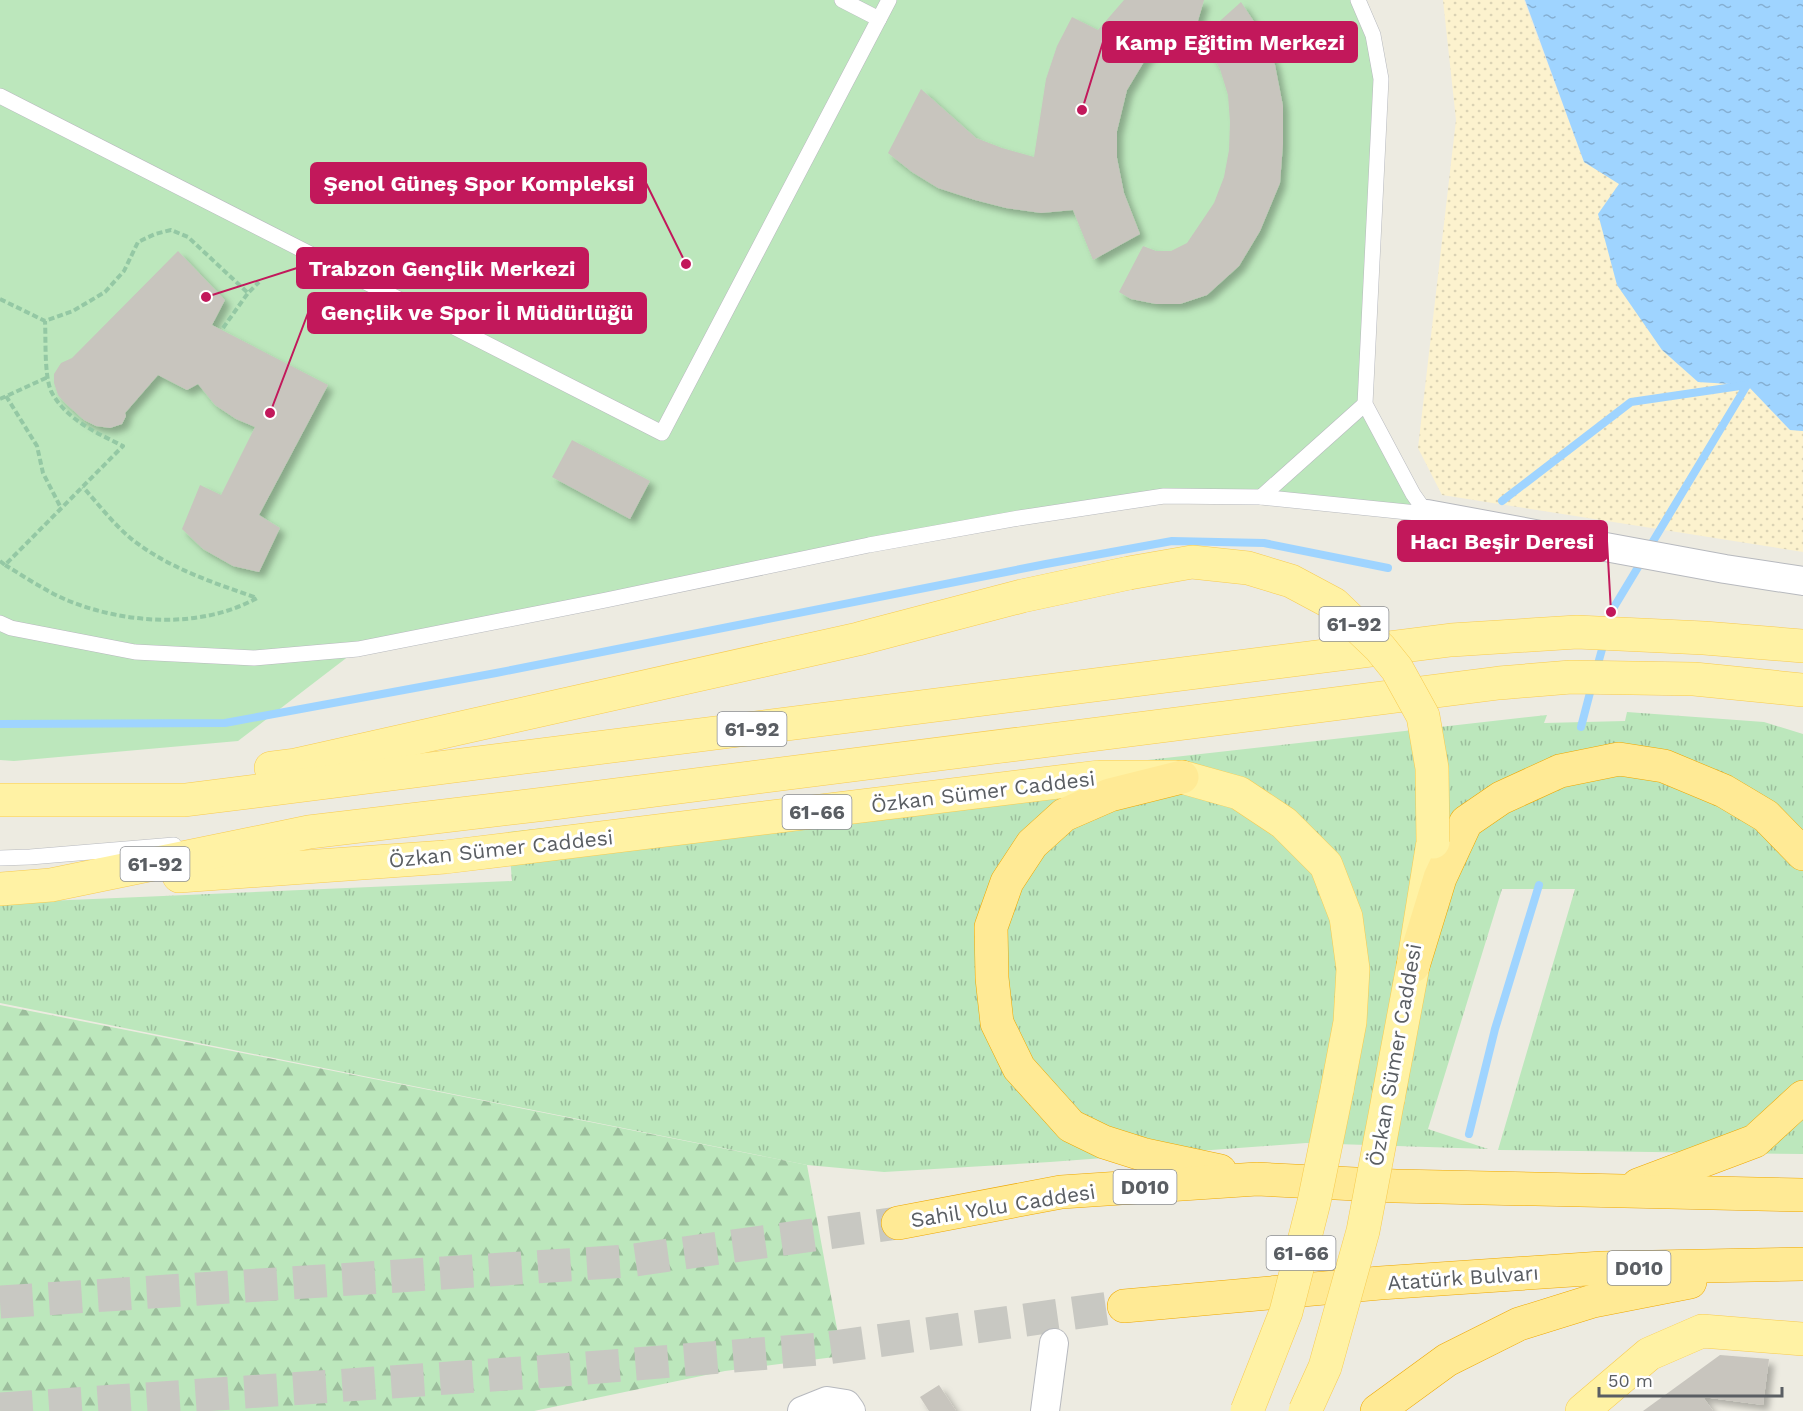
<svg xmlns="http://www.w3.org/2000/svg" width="1803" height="1411" viewBox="0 0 1803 1411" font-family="'Work Sans',sans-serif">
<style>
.grass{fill:url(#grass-tufts)}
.forest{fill:url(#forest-firs)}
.sand{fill:url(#sand-dots)}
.pitch{fill:#bce7bc}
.water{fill:url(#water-ripples)}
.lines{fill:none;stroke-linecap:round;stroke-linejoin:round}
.stream{stroke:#9fd4ff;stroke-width:8}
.building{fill:#c8c5be;filter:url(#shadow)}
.trunk-tunnel{stroke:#c8c8c2;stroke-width:33;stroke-dasharray:33 16;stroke-linecap:butt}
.service-casing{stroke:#b7b9be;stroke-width:16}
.minor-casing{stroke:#b7b9be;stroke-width:30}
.primary-casing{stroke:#f8cb50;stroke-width:34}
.trunk-casing{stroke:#eea700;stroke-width:34}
.path{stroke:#94c8a4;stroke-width:4;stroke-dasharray:6 3;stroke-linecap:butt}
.service{stroke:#fff;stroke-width:15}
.minor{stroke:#fff;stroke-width:28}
.primary{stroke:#fff2a4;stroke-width:33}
.trunk{stroke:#ffea95;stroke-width:33}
.primary-bridge-casing{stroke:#f8cb50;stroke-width:34;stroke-linecap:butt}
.primary-bridge{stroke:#fff2a4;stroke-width:33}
.labels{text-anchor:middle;stroke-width:6;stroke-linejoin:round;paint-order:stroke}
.shield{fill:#fff;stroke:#8c8e92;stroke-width:1.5}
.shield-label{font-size:20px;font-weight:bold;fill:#5a5e63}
.street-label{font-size:21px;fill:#5a5e63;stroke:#fff}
.leader{fill:none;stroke:#c2185b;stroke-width:2}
.callout-dot{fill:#c2185b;stroke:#fff;stroke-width:2}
.callout{fill:#c2185b;stroke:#c2185b;stroke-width:2}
.callout-label{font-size:22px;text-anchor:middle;font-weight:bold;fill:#fff}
</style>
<defs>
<pattern id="grass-tufts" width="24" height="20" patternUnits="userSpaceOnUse" patternTransform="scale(1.5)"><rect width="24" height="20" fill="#bce7bc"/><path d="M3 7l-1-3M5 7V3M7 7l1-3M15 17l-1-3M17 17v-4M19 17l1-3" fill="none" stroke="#9cbe9c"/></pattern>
<pattern id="forest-firs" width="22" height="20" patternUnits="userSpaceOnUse" patternTransform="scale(1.5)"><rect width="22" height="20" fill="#bce7bc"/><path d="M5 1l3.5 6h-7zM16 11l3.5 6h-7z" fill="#9cbe9c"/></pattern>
<pattern id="sand-dots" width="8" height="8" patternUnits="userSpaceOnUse" patternTransform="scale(1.5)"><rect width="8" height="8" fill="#fcf2ce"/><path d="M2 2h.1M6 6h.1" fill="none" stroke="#dad2b4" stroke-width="1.8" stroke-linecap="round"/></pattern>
<pattern id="water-ripples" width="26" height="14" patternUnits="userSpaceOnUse" patternTransform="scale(1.5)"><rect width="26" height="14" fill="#9fd4ff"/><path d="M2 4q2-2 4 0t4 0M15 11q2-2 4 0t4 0" fill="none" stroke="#85afd2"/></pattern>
<filter id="shadow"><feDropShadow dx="5.5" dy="5.5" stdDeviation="3" flood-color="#0004"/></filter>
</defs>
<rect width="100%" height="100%" fill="#edebe1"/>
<polygon class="grass" points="1627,712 1764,722 1803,734 1803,1154 1498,1150 1575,889 1502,889 1428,1129 1488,1149 1306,1143 1050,1162 884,1172 807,1165 0,1003 0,903 512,881 508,832 1547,715 1544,723 1625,721"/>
<polygon class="forest" points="0,1005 807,1165 842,1356 725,1371 534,1411 0,1411"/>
<polygon class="sand" points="1443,0 1524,0 1584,162 1620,184 1698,382 1747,385 1789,429 1803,431 1803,552 1442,495 1418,448 1456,120"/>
<polygon class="pitch" points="0,0 1358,0 1381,79 1365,404 1427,514 1164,496 358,649 238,741 14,761 0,760"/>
<polygon class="water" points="1525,0 1803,0 1803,431 1790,430 1747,385 1698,382 1662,350 1617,285 1598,214 1619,184 1584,162"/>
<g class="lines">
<g class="stream">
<polyline points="1502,501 1631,402 1747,385"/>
<polyline points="1649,548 1747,385"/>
<polyline points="1608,624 1611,612 1643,559"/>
<polyline points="1596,671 1604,642"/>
<polyline points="0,724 225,723 496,673 1046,564 1172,541 1264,543 1388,568"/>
<polyline points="1581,727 1592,685"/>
<polyline points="1469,1134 1495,1029 1539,885"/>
</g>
</g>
<g class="building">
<polygon points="1124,0 1204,0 1195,31 1181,32 1163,38 1145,60 1127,90 1117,131 1117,158 1124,193 1140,234 1093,260 1073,210 1041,213 1006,208 975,200 938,188 912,172 888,153 921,89 976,138 1002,148 1034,157 1046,79 1057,46 1072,17 1098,30"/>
<polygon points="1241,2 1263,35 1275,65 1283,106 1283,144 1280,183 1260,231 1239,266 1207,295 1180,304 1156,304 1131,299 1119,292 1143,246 1156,251 1171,251 1187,243 1214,203 1224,177 1229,150 1230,122 1228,95 1220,69 1202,37"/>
<polygon points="178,251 225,300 212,325 328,385 259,515 280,528 259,572 233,566 203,549 182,529 200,485 221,495 255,427 236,419 215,405 198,384 187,390 158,375 125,413 126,416 122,424 110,428 96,426 84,420 65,403 58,395 54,383 54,374 61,363 72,358"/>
<polygon points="572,440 650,481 630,519 552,477"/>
<polygon points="1720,1355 1769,1359 1763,1405 1703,1397 1713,1411 1643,1411"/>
<polygon points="939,1385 956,1411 929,1411 920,1397"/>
</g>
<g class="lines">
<g class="trunk-tunnel">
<polyline points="0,1302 627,1261 898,1223"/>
<polyline points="0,1409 550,1371 820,1349 1124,1306"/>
</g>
<g class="service-casing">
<g id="service">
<polyline points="842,0 879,19"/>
<polyline points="1358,0 1373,35 1381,79 1365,404 1413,494 1427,514"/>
<polyline points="0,96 662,433 889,0"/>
<polyline points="1261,497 1365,404"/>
<polyline points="0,623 11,628 135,652 254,658 358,649 606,600 869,545 1019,518 1164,496 1261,497 1427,514"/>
<polyline points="0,858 30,857 174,845"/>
</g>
</g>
<g class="minor-casing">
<g id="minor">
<polyline points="1427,514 1725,569 1803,581"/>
<polyline points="802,1411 827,1401 846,1404 851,1411"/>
<polyline points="1045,1411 1054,1343"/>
</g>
</g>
<g class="primary-casing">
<g id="primary">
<polyline points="271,768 295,765 858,639 1022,596 1129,573"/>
<polyline points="0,800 185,800 1451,640 1577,632 1704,638 1803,646"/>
<polyline points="179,876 445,857 1099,777 1182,777 1239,793 1284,823 1326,865 1346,917 1353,969 1350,1022 1337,1090"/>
<polyline points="0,889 51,885 309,832 545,804 1499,683 1571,677 1694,679 1803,690"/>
<polyline points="1388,1099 1413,966 1433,842"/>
<polyline points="1582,1411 1649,1354 1702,1331 1803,1339"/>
</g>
</g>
<g class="trunk-casing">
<g id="trunk">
<polyline points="1182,777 1110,795 1064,815 1032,844 1007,882 991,927 992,978 997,1023 1019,1068 1071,1126 1104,1142 1145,1155 1220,1171"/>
<polyline points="1413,966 1440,878 1466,822 1501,798 1560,771 1619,759 1664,766 1724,791 1766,816 1803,854"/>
<polyline points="1638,1185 1755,1141 1803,1097"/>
<polyline points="898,1223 1061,1192 1257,1179 1396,1186 1803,1195"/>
<polyline points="1124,1306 1380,1283 1602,1268 1803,1264"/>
<polyline points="1377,1411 1447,1360 1519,1324 1593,1301 1690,1282"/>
</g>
</g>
<g class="path">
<polyline points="0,299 45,321 73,311 105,292 124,271 138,242 155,234 171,230 188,237 248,293 259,282"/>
<polyline points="223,328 248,293"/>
<polyline points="6,396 37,446 43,473 61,508"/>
<polyline points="0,399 48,377"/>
<path d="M0,561l5,4 118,-119c-26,-13 -58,-27 -72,-55 -7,-17 -5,-51 -6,-70"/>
<path d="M5,565c20,12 42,27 64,36 58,23 132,28 188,-3 -43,-15 -86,-29 -123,-57 -19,-15 -35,-36 -51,-54"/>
</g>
<use href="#service" class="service"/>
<use href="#minor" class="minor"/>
<use href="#primary" class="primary"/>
<use href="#trunk" class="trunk"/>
<g class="primary-bridge-casing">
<g id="primary-bridge">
<polyline points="1129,573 1192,562 1248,568 1291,581 1334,604 1380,648 1397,669 1423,716 1432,768 1433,842"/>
<polyline points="1247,1411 1286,1312 1314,1202 1337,1090"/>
<polyline points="1305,1411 1325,1367 1363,1231 1388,1099"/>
</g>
</g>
<use href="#primary-bridge" class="primary-bridge"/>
</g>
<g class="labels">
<g class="shield">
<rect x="1319.5" y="607" width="69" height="34" rx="4.5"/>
<rect x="717.5" y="712" width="69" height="34" rx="4.5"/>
<rect x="782.5" y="795" width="69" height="34" rx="4.5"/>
<rect x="120.5" y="847" width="69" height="34" rx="4.5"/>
<rect x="1113.5" y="1170" width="63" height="34" rx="4.5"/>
<rect x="1266.5" y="1236" width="69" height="34" rx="4.5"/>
<rect x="1607.5" y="1251" width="63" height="34" rx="4.5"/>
</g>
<g class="shield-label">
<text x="1354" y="631">61-92</text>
<text x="752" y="736">61-92</text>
<text x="817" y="819">61-66</text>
<text x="155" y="871">61-92</text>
<text x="1145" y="1194">D010</text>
<text x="1301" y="1260">61-66</text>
<text x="1639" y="1275">D010</text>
</g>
<g class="street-label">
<text transform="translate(983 792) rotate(-7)" y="7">Özkan Sümer Caddesi</text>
<text transform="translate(501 849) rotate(-6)" y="7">Özkan Sümer Caddesi</text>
<text transform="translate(1395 1055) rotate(-80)" y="7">Özkan Sümer Caddesi</text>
<text transform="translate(1003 1206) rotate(-9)" y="7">Sahil Yolu Caddesi</text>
<text transform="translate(1463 1278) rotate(-4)" y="7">Atatürk Bulvarı</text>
</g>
</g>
<path class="leader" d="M1082 110L1103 42M686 264L646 183M206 297L297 268M270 413L308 313M1611 612L1607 541"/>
<g class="callout-dot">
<circle cx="1082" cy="110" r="6"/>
<circle cx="686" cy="264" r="6"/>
<circle cx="206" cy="297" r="6"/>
<circle cx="270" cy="413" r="6"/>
<circle cx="1611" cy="612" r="6"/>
</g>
<g class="callout">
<rect x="1103" y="22" width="254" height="40" rx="6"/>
<rect x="311" y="163" width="335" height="40" rx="6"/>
<rect x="297" y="248" width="291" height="40" rx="6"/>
<rect x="308" y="293" width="338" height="40" rx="6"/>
<rect x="1398" y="521" width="209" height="40" rx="6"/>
</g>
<g class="callout-label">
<text x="1230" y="50">Kamp Eğitim Merkezi</text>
<text x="479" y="191">Şenol Güneş Spor Kompleksi</text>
<text x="442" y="276">Trabzon Gençlik Merkezi</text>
<text x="477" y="320">Gençlik ve Spor İl Müdürlüğü</text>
<text x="1502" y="549">Hacı Beşir Deresi</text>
</g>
<path d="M1599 1387v9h183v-9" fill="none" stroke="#5a5e63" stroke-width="3"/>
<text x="1608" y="1387" font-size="18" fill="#5a5e63" stroke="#ffffff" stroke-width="4.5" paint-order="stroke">50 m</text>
</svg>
